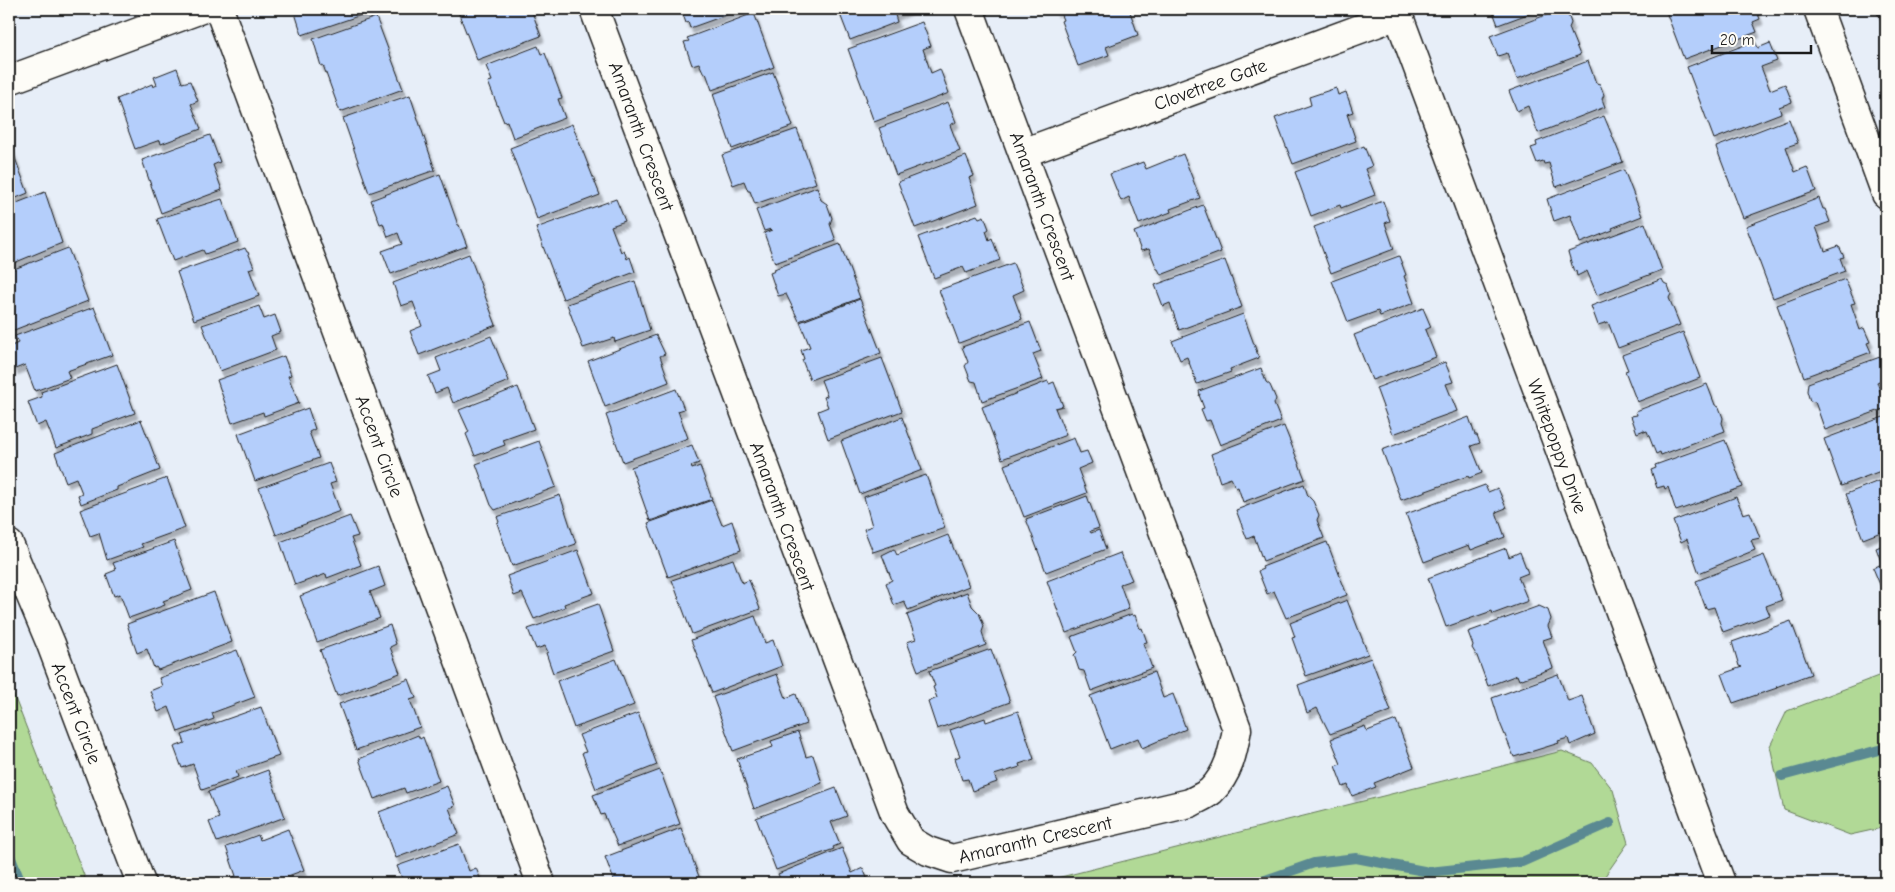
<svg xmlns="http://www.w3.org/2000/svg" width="1895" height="892" viewBox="0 0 1895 892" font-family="'Comic Neue',sans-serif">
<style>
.green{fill:#b1d996;stroke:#667a59}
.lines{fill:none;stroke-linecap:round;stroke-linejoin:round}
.stream{stroke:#5a8992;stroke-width:10}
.building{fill:#b4cefb;stroke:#1c1c1c;filter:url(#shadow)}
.street-casing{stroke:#1c1c1c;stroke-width:31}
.street{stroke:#fdfcf7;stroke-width:28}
.labels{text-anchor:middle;stroke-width:4;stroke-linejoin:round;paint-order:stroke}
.street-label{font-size:19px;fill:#1c1c1c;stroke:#fdfcf7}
</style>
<defs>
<filter id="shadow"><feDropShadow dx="3" dy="5.5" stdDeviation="1" flood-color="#0004"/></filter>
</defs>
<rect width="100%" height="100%" fill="#e7eef8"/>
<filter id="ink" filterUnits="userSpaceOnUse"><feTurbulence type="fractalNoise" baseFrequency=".02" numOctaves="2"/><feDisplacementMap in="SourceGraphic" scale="10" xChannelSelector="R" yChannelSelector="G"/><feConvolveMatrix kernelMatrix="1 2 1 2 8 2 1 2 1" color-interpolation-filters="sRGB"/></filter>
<g filter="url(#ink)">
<g class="green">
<polygon points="1886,673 1886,827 1850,835 1784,810 1770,746 1787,711"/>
<polygon points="9,683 87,883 9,883"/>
<polygon points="1562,751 1592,763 1613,790 1628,843 1600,883 1037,883"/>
</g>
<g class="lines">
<g class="stream">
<polyline points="1782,776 1886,748"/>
<polyline points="9,853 21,883"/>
<polyline points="1257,883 1314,863 1356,858 1429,872 1522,862 1610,823"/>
</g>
</g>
<g class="building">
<polygon points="297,9 369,9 370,12 302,35 294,10"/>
<polygon points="457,9 531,9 541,36 477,60"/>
<polygon points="681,9 743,9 690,28 688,22 686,23"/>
<polygon points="838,9 909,9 895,15 897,22 850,40"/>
<polygon points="1054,9 1129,9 1138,35 1106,47 1109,55 1078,66 1061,21 1063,20 1059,10 1055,11"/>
<polygon points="1492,9 1541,9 1498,25"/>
<polygon points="1562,9 1564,13 1568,14 1571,23 1569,28 1580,55 1517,79 1507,53 1498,56 1490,36"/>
<polygon points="1665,9 1740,9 1741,11 1756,9 1760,19 1753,22 1757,32 1684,59"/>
<polygon points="1876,9 1886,9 1886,12 1878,15"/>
<polygon points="754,13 774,67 712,90 706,73 704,74 699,63 692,65 684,42 689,41 687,38"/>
<polygon points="376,17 403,89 340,112 323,65 321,66 313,39"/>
<polygon points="922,22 931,46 923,49 931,73 940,69 949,93 874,122 866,100 867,100 848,49"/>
<polygon points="1755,41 1758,48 1770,43 1777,61 1761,67 1770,90 1785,84 1792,102 1779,107 1781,113 1714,139 1687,67"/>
<polygon points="538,46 541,54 545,53 562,98 558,99 565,118 513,138 507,121 504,122 488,82 492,81 486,66"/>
<polygon points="1588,61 1596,83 1600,84 1604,95 1602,99 1605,107 1538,133 1528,106 1517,111 1509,91"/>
<polygon points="177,68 182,83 190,81 198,101 191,104 201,129 161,144 160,140 135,149 117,99 152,84 153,87 157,85 154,77"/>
<polygon points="773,72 793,126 732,149 713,94"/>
<polygon points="1336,88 1338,95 1346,92 1353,112 1347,114 1356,141 1293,164 1275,118 1311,105 1309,97"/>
<polygon points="410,95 435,170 369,193 343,118"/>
<polygon points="948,102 956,122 950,125 960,151 896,175 879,128"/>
<polygon points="1604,116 1623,162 1556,187 1549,163 1544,164 1543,161 1537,163 1531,148 1537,146 1536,142"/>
<polygon points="1789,119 1798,143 1786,147 1795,172 1807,167 1816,191 1743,218 1716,147"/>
<polygon points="572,124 600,195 537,219 510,148"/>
<polygon points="797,129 816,183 755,204 750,191 748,191 744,181 733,185 722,155"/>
<polygon points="210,135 220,162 213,165 222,190 161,213 142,160"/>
<polygon points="9,142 28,193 9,201"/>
<polygon points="1364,146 1372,166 1365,169 1375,195 1341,208 1340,205 1311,216 1295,172"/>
<polygon points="1183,154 1200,198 1170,209 1171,212 1139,224 1129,197 1121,201 1110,174 1143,162 1146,169"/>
<polygon points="966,156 974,176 969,178 978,204 915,228 898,182"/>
<polygon points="1624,170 1642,216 1612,228 1613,230 1580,243 1570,215 1554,221 1547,199"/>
<polygon points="440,174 458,225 459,225 467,246 391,274 382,251 402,244 398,233 388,237 383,223 380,224 371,200"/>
<polygon points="817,187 821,200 827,204 832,218 830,224 836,241 775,263 764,233 772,230 771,229 764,231 756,210"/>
<polygon points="45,192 62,243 9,265 9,206"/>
<polygon points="1819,198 1823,209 1825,209 1830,222 1816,227 1825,251 1839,246 1844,257 1840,258 1845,271 1773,298 1746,226"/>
<polygon points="222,199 238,242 205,254 203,250 173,261 157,219"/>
<polygon points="616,199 625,221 611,226 621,252 624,250 627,259 630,257 635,272 563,299 536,228"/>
<polygon points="1383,201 1390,221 1385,223 1394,249 1331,273 1314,227"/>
<polygon points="1203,205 1221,252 1161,275 1158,269 1157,269 1149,249 1141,251 1134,232"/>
<polygon points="977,215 979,218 984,216 989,229 986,231 989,240 992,238 1000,260 966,273 963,267 934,278 918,237"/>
<polygon points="1645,223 1662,270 1597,295 1587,271 1577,276 1576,271 1574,272 1568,252"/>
<polygon points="840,244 860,298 799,321 786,294 778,296 770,273 775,271 774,269"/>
<polygon points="68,248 88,301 9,332 9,271"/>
<polygon points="245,248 247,252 248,252 254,267 249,269 259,296 194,320 177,272"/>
<polygon points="469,254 496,325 419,355 410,331 422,326 413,302 401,306 393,283"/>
<polygon points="1399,256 1406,275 1404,276 1414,303 1380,316 1378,311 1348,322 1332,281"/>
<polygon points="1225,260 1242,307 1179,330 1170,303 1163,306 1155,285"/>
<polygon points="1013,263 1024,290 1013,295 1022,319 959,343 939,290"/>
<polygon points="1662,279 1664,283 1668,285 1671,294 1669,298 1680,325 1618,348 1608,322 1598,325 1591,306"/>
<polygon points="1845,279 1855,303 1851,304 1860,330 1864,328 1870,342 1867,343 1871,352 1804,377 1777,305"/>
<polygon points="635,281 650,330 615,342 614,338 583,348 567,304"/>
<polygon points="860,299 881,353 810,380 802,360 804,359 801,350 810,347 800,322"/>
<polygon points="259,306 264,319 275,315 281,332 271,336 276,350 220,371 202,325"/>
<polygon points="94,307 112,355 67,371 70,378 35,391 25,365 15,369 14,367 9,352 9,347 18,343 15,336"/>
<polygon points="1423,308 1431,327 1425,330 1436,357 1372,380 1354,335"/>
<polygon points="1243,314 1259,358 1230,369 1231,372 1197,384 1187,357 1180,360 1172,341"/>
<polygon points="1030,322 1041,351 1033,354 1043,379 982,401 976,382 971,381 965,366 968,362 962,347"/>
<polygon points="1683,332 1700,378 1637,402 1625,371 1628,370 1622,355"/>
<polygon points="656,335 665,354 660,356 669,382 605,407 588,361"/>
<polygon points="491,336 509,381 453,403 447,388 435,393 428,376 441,371 436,358"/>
<polygon points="284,356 291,375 288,376 299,403 264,416 263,412 232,423 217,380"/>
<polygon points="1880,357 1886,378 1877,382 1886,408 1825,430 1815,402 1810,401 1807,391 1808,383"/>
<polygon points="882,358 902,411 828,439 818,411 828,407 824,397 827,396 821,380"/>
<polygon points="1445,362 1453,382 1446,384 1457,411 1393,434 1376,388"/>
<polygon points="117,364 135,413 92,429 92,434 56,448 46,422 37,426 28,402 42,397 41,392"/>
<polygon points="1261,368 1266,382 1270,385 1276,399 1274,404 1281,421 1220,445 1210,420 1206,421 1201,409 1204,408 1199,395 1200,395 1199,391"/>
<polygon points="1048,381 1049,384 1054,382 1063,406 1055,408 1066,435 1002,459 982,407"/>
<polygon points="1707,384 1715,405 1719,407 1723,418 1722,423 1725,431 1661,455 1660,452 1656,454 1647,431 1644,432 1644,430 1637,433 1631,416 1637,415 1636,411"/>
<polygon points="518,387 534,429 503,440 505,445 475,456 466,434 469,432 459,410"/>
<polygon points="676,389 684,409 678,411 688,438 623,462 606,415"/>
<polygon points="308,408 315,429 309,432 319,458 255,481 238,434"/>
<polygon points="1886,416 1886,469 1841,486 1824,439"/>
<polygon points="902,417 922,470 860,494 841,441"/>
<polygon points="1469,417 1475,435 1477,435 1480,443 1471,446 1482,473 1469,478 1468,476 1401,500 1382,450"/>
<polygon points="141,420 160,470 117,487 117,490 81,504 78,495 82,493 76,478 66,482 55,453"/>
<polygon points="1284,426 1305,479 1243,502 1238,487 1236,488 1231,478 1220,482 1211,454"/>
<polygon points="1074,438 1080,453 1087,451 1092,463 1078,469 1087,493 1024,517 1004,465"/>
<polygon points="1725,440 1743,487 1676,511 1668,487 1665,489 1664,486 1657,488 1651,470 1656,468 1655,465"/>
<polygon points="539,441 556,487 495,510 491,505 476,464"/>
<polygon points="692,445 699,463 691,466 692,469 700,466 712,499 650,521 631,467"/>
<polygon points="329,463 336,482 330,484 340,511 276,535 259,488"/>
<polygon points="926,475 945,528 873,552 864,529 872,526 864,497"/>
<polygon points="167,478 185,528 141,544 143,547 107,560 99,533 90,536 80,510"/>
<polygon points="1886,478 1886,530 1863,539 1846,494"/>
<polygon points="1304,484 1308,496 1313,501 1319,515 1317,520 1324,538 1263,561 1254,536 1247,539 1236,510"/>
<polygon points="1485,485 1488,492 1498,488 1506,508 1496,512 1505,537 1471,550 1469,545 1424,562 1406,514"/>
<polygon points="560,495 576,544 512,566 497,523 499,522 497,517"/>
<polygon points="1087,496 1099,528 1090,531 1091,533 1099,530 1106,549 1046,572 1026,519"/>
<polygon points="1736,497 1743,514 1750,512 1760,538 1751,540 1755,550 1699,573 1687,539 1681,542 1673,521"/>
<polygon points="712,500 722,525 732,521 741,550 668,577 648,523"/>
<polygon points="350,516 358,536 351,538 361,565 327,578 326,574 295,585 280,542"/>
<polygon points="948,535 969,586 908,610 904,601 894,605 886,583 892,580 882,555 894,549 897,555"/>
<polygon points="174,541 192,590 163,601 165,605 129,618 120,594 114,596 106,574 116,570 113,563"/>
<polygon points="1327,542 1347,595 1286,618 1274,591 1267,594 1258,571 1263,569 1262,567"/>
<polygon points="1886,544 1886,593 1884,594 1873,568 1882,564 1876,548"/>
<polygon points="1506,548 1509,557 1520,552 1528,573 1518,577 1528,601 1493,614 1492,611 1446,627 1428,578"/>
<polygon points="578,550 594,593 564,604 565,607 534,619 522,593 514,596 507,576"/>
<polygon points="1120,553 1132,580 1120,584 1129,609 1066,633 1047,581"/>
<polygon points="1764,555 1782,600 1766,606 1770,615 1723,632 1714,607 1706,609 1696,581"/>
<polygon points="733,559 742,583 749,580 760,609 692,634 672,580"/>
<polygon points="378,566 385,586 370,592 380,618 317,642 300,596"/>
<polygon points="214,592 232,642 158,670 156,667 154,668 147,649 137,653 127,624"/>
<polygon points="967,592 972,606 979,613 984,626 982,632 986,645 918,671 907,642 916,639 907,615"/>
<polygon points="1347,600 1368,654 1306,676 1292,638 1295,637 1290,623"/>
<polygon points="598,604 614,651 553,673 546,653 548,652 545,646 536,649 528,629"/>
<polygon points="1539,606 1548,610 1551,619 1548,626 1552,637 1543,640 1553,668 1519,680 1517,675 1488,686 1477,656 1472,648 1473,645 1468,632"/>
<polygon points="1132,614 1133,616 1135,615 1140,629 1142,628 1147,642 1143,643 1152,668 1091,691 1084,671 1079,670 1074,655 1077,652 1071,637"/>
<polygon points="755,616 765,643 773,640 782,666 712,693 691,640"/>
<polygon points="1791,621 1811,674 1776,687 1777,688 1733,703 1722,674 1742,667 1739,666 1732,642"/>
<polygon points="390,625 396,644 390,647 400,673 337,696 320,650"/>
<polygon points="991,649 1010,702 937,729 928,702 937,698 933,687 935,686 929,671"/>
<polygon points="237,650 255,697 212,713 214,719 178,732 169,707 158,712 150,691 162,686 159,678"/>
<polygon points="1371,658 1391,711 1330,734 1317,708 1307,713 1298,685"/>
<polygon points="616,659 634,705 574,728 557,681"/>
<polygon points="1154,672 1163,698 1173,694 1186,729 1142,748 1138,738 1110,749 1090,696"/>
<polygon points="777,674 786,698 796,694 806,724 733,751 713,697"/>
<polygon points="1558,674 1568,701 1582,696 1595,734 1570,745 1568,738 1558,741 1559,743 1514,757 1500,723 1492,698"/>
<polygon points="409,679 416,698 410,700 420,727 356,750 339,704"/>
<polygon points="261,707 279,756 236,771 238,777 202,790 193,764 182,768 174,747 185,743 182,735"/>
<polygon points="1018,711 1034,759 1019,764 1020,767 994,775 997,782 972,791 968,779 962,780 955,758 960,756 950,730 985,718 986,722"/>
<polygon points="638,713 657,765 596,789 582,753 586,752 579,735"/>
<polygon points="1396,720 1414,767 1374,783 1376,787 1352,796 1348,785 1343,787 1335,766 1341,764 1331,739 1365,726 1367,731"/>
<polygon points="798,732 806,757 813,755 822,783 754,809 737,759 773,747 771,741"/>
<polygon points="418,735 420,739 423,737 439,781 406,793 404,788 374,799 359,759"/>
<polygon points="268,770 285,817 217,842 209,822 219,818 208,792"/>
<polygon points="660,770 680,824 618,846 604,814 601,815 593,795"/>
<polygon points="447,786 455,806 449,808 459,834 396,858 379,812"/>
<polygon points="836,788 847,816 831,822 840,844 833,847 834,849 776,870 756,818"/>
<polygon points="681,828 701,882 629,883 628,880 615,883 605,857"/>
<polygon points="288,829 304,870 269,883 232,883 230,878 236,876 226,847 258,835 260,840"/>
<polygon points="459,844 469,871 476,868 482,883 404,883 397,866"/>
<polygon points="842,848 852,873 863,868 869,883 782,883 778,874"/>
</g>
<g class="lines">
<g class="street-casing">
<g id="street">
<polyline points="219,9 541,883"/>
<path d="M594,9l301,805 16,27 17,10 24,8 238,-56c7,-4 15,-7 21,-12 18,-18 22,-39 26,-62l-268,-720"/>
<polyline points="1396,9 1721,883"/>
<polyline points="1818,9 1886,194"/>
<polyline points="9,80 201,9"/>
<polyline points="1023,153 1398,15"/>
<polyline points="9,544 51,644 141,883"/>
</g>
</g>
<use href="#street" class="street"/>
</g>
</g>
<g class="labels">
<g class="street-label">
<text transform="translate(1210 84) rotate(-20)" y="7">Clovetree Gate</text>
<text transform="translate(642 136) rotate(70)" y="7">Amaranth Crescent</text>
<text transform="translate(1043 206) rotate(70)" y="7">Amaranth Crescent</text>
<text transform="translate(380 446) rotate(70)" y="7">Accent Circle</text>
<text transform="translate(1558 446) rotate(70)" y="7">Whitepoppy Drive</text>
<text transform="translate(783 516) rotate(70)" y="7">Amaranth Crescent</text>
<text transform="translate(77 713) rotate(69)" y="7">Accent Circle</text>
<text transform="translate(1035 839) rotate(-13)" y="7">Amaranth Crescent</text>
</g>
</g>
<rect width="1895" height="892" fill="none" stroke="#fdfcf7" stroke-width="30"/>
<rect x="15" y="15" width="1865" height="862" fill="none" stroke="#1c1c1c" stroke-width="2" filter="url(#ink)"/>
<path d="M1712 45v8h99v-8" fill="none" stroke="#1c1c1c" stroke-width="2.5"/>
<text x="1720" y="45" font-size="15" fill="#1c1c1c" stroke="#fdfcf7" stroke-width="4" paint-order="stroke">20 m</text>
</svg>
